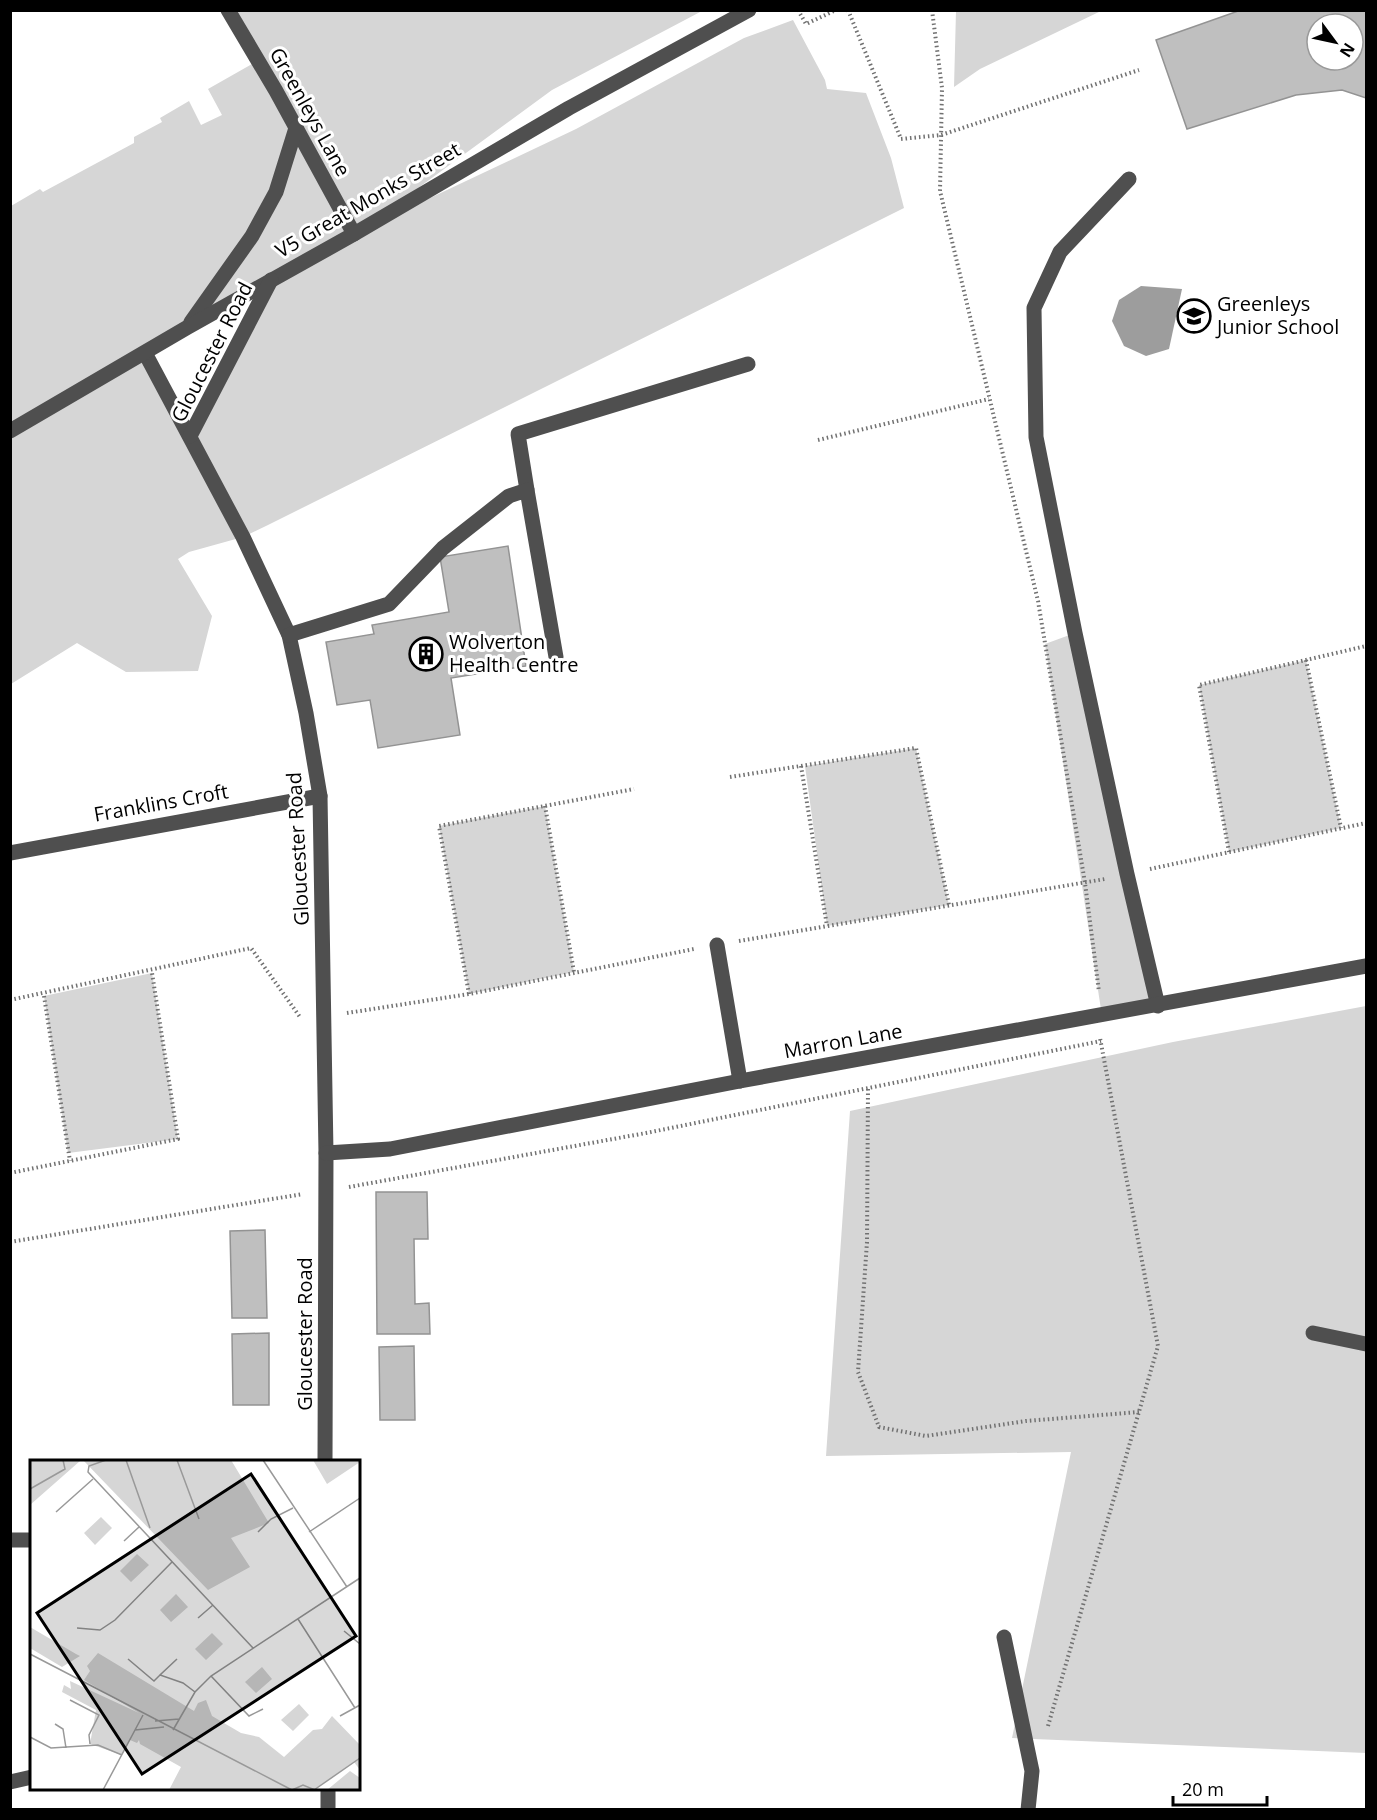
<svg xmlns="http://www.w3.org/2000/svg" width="1377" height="1820" viewBox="0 0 1377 1820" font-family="'Open Sans',sans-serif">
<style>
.green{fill:#d6d6d6;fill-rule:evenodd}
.water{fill:#9d9d9d}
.building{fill:#bfbfbf;stroke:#939393;stroke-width:1.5;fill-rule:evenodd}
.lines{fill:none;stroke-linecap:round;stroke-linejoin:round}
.path{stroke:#717171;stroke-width:4;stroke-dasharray:1.5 3;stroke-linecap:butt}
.minor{stroke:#4f4f4f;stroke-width:15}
.labels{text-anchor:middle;stroke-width:6;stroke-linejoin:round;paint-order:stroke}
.street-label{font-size:20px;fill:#000;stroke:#fff}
.poi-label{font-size:20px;fill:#000;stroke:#fff;text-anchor:start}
.inset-road{fill:none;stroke:#999;stroke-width:1.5}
.view{fill:#000;fill-opacity:0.15;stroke:#000;stroke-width:3}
.inset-edge{fill:none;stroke:#000;stroke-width:3}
</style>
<rect width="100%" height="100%" fill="#fff"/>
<g class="green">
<path d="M228,11h474l-150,79 -194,142 218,-103 168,-91 49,-18 32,60 2,9 39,4 25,65 13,50 -636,317 -25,12 -54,15 -11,7 34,57 -14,55 -72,1 -49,-29 -66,41v-478l29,-17 3,3 91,-49v-6l28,-15 -2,-4 29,-17 12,24 21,-10 -14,-26 51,-29zM271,281l-81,155 -44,-83z"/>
<polygon points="956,11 956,10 1101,11 980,69 954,87"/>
<polygon points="1075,633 1158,1006 1102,1016 1045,644"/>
<polygon points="1306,660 1341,828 1229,852 1199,685"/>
<polygon points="916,748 949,905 827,926 805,766"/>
<polygon points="545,806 574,972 469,994 439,826"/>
<polygon points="152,973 178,1139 68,1153 44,996"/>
<polygon points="1366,1006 1366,1753 1012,1738 1071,1452 826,1456 850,1111 1173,1042"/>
</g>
<polygon class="water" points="1141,286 1182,289 1169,349 1146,356 1124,346 1112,321 1119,300"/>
<g class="building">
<path d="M1241,10h125v88l-24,-8 -46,5 -109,34 -31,-89zM1317,24h36v36h-36z"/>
<polygon points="508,546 526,666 451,678 460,735 378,748 370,700 337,705 326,642 374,634 372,625 449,612 440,557"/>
<polygon points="376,1192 427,1192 428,1239 414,1239 415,1304 429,1303 430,1334 377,1334"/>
<polygon points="265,1230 267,1318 232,1318 230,1231"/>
<polygon points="269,1333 269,1405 233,1405 232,1334"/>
<polygon points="414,1346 415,1420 380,1420 379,1347"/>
</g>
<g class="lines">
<g class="path">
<polyline points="798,10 806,24 836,10"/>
<polyline points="848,10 901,139 941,135 1139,70"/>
<polyline points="932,10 942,88 940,191 1038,601 1085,883 1099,992"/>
<polyline points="818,440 989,399"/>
<polyline points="1306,660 1341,828"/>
<polyline points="801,766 827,926"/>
<polyline points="730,777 916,748 949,905"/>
<polyline points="545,806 574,972"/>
<polyline points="1229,852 1199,685 1366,646"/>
<polyline points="1150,869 1366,823"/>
<polyline points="739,941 1105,879"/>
<polyline points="469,994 439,826 634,789"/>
<polyline points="44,996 70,1161"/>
<polyline points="10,1000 251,948 300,1017"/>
<polyline points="347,1013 469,994 694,949"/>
<polyline points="868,1089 867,1242 858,1372 879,1427 926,1436 1026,1421 1139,1412"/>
<polyline points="10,1173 178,1139 152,973"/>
<polyline points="349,1187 646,1133 1101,1041"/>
<polyline points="10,1242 303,1194"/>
<polyline points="1048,1726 1158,1346 1100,1038"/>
</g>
<g class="minor">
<polyline points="228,10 276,91 354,234"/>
<polyline points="1129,179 1060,252 1034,308 1036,437 1075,633 1127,874 1158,1006"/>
<polyline points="191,322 252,236 276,192 296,128"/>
<polyline points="145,353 243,537 289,635 306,713 320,796 326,1153 325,1462"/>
<polyline points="10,431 188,327 354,234 569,108 749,10"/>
<polyline points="190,436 271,280"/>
<polyline points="527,490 518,434 748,364"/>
<polyline points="289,635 389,604 443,548 509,496 527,490 556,657"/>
<polyline points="10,853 320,796"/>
<polyline points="717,945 740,1081"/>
<polyline points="326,1153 390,1149 740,1081 1366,966"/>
<polyline points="1313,1333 1366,1344"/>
<polyline points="10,1540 32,1540"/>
<polyline points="1004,1637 1032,1771 1028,1810"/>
<polyline points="10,1782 32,1777"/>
<polyline points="328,1788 328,1810"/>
</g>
</g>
<defs>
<g id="school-ring" transform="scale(1.725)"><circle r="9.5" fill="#fff" stroke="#000" stroke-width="1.5"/><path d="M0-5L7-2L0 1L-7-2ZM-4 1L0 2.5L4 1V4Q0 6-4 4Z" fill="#000"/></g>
<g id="building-ring" transform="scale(1.725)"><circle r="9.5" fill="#fff" stroke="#000" stroke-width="1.5"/><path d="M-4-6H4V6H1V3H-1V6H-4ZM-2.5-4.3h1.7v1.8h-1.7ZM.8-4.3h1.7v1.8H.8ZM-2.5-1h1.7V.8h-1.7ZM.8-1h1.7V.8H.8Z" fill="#000"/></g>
</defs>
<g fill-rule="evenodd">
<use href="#school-ring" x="1194" y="316"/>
<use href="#building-ring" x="426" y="654"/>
</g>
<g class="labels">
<g class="street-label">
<text transform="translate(310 112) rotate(61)" y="7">Greenleys Lane</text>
<text transform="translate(368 200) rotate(-30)" y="7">V5 Great Monks Street</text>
<text transform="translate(212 352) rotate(-63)" y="7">Gloucester Road</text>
<text transform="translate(161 803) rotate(-10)" y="7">Franklins Croft</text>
<text transform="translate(298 849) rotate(-93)" y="7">Gloucester Road</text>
<text transform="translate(843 1041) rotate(-10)" y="7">Marron Lane</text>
<text transform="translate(305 1334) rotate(-90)" y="7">Gloucester Road</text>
</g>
<g class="poi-label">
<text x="1217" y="311">Greenleys<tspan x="1217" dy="23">Junior School</tspan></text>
<text x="449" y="649">Wolverton<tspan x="449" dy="23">Health Centre</tspan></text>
</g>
</g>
<g transform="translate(30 1460)">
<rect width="330" height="330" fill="#fff"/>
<path d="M0,0h50v1l-50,44zM53,0h148l38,63 -38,15 19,29 -42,23zM283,0h47v2l-33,22zM71,57l11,11 -17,17 -11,-12zM107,94l12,11 -18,17 -11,-11zM146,134l12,13 -17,15 -11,-12zM0,167l46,27 4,2 -18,11 -32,-19zM182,173l11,11 -17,16 -11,-11zM68,193l96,58 4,-8 8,-3 6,16 29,17 18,4 25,20 29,-27 9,-1 10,-13 28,29v25l-6,-8 -40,28h-145l12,-23 -41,-23 -1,-4 -2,3 -7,-3 -8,15 -32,-11 6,-34 -34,-18 2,-7 7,4 -1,-8 69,32 -55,-33 6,-9 -3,-5zM232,207l10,12 -16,14 -11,-11zM269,244l10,11 -16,16 -12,-11zM320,311l10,7v12h-33z" fill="#d6d6d6"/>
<path class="inset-road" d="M76,0l-17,6 -1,6 165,176M96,0l24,68M147,0l22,59M233,0l84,127M0,29l35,-20 -2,-9M26,52l37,-33M228,72l13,-13 22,-11M279,72l51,-34M94,81l15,-14M168,158l15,-13M268,159l57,89M47,168l23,2 15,-10 57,-58M314,171l16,13M0,194l262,136M98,199l26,22 6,-6M147,199l-17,16 23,8 12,9M181,216l38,40 14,-7M40,240l29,15 -10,20 1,9M310,256l20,-11M125,261l24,-2M25,264l8,5 3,19M105,270l29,-3M143,270l22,-38 16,-16 149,-98M0,277l21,11 47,-3 24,10M73,330l40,-75M262,330l11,-5 12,5M284,330l46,-32"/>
<path class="view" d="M221,14l105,162 -214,138 -105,-161z"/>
<rect width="330" height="330" class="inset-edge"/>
</g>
<rect width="1377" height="1820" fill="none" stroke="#000000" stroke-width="24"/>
<g transform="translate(1335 42) rotate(123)"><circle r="28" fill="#ffffff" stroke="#999999" stroke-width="1.5"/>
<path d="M0-4.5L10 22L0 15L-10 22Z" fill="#000000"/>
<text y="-9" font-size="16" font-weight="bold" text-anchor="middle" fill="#000000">N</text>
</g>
<path d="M1173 1796v9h94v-9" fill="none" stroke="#000000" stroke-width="3"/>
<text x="1182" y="1796" font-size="18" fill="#000000" stroke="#ffffff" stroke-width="4.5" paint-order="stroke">20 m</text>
</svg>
